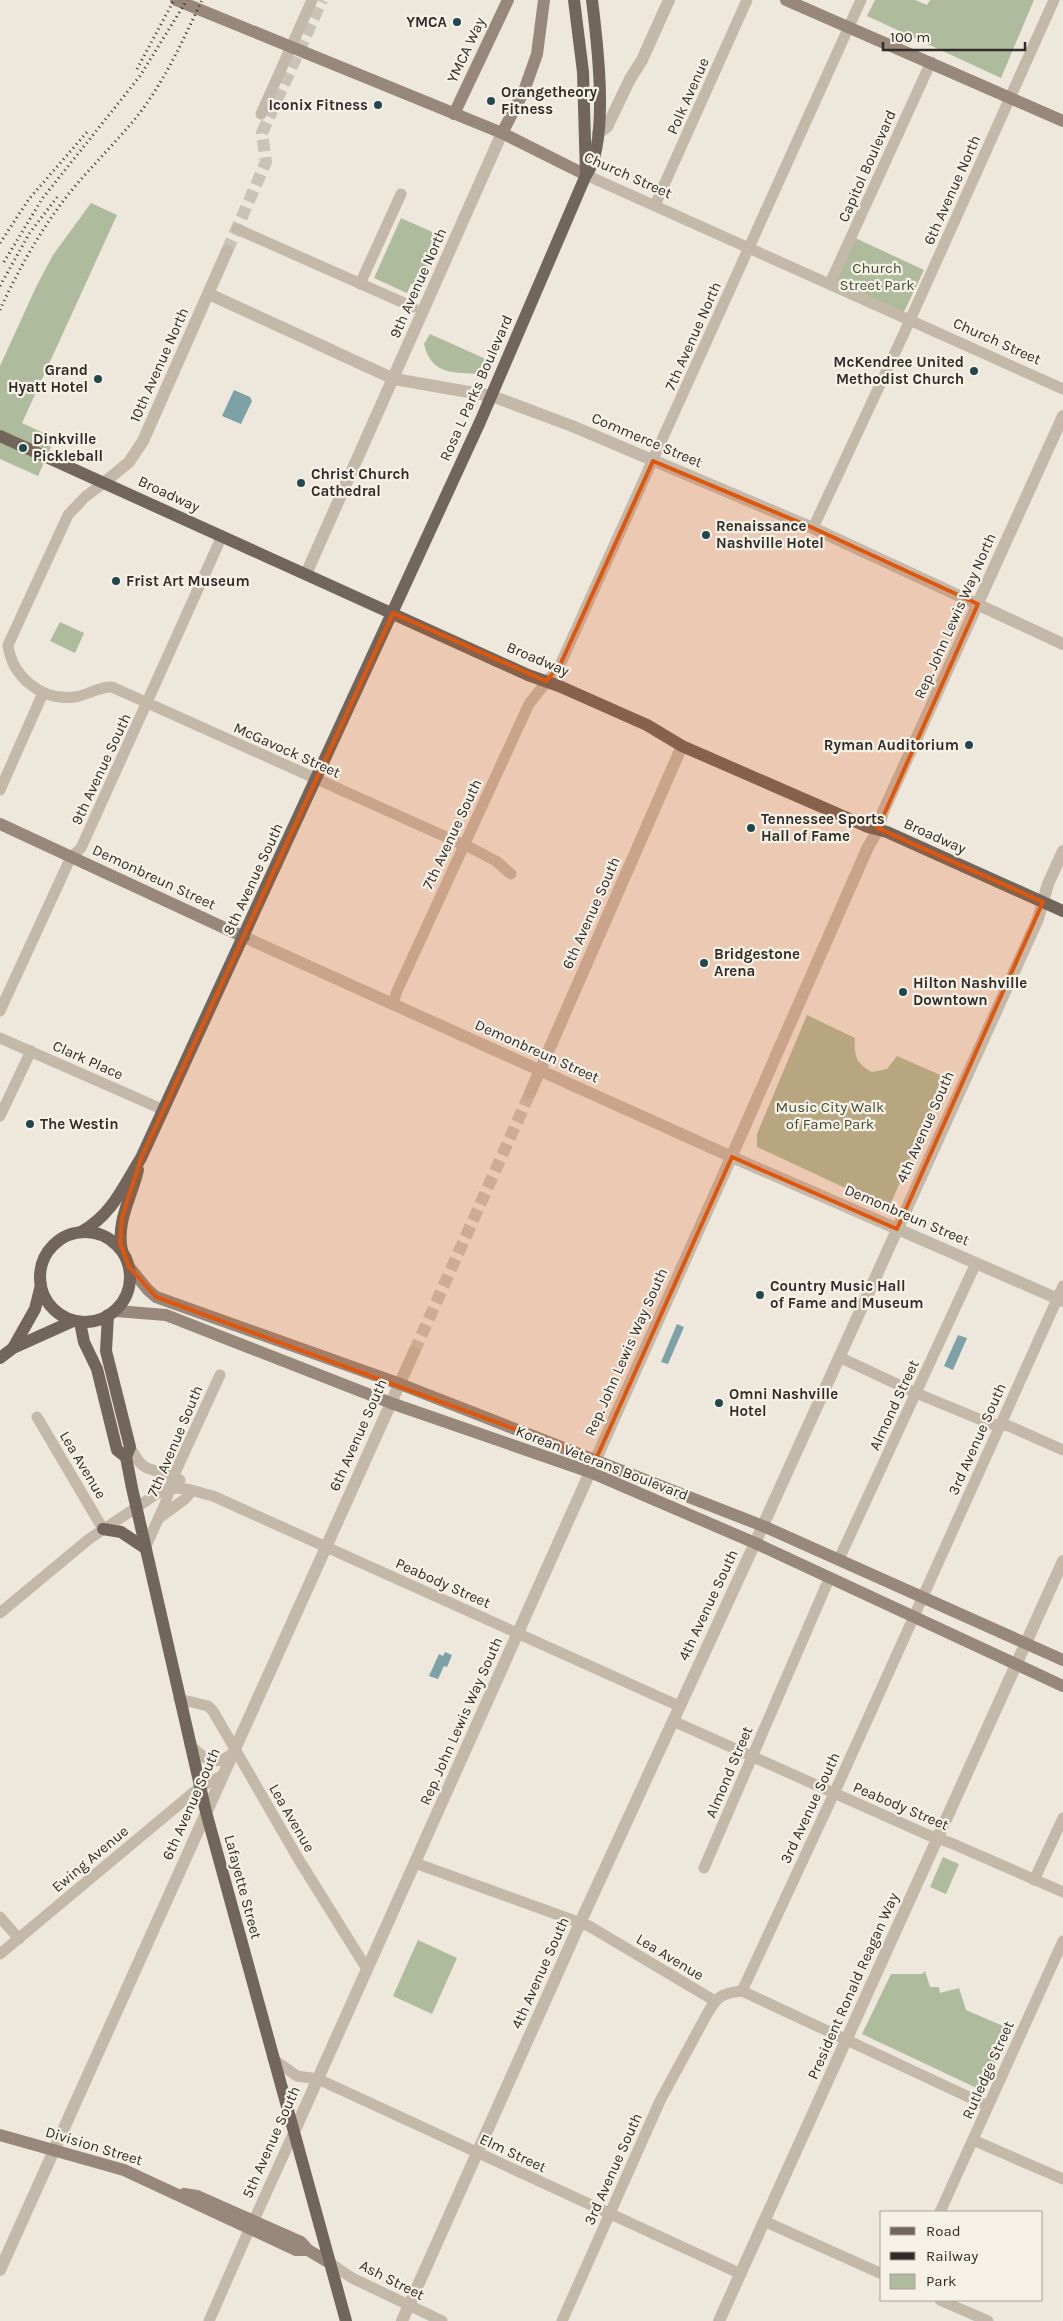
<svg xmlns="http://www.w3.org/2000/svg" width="1063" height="2321" viewBox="0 0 1063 2321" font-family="Karla,sans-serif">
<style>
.green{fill:#aebb9d}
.water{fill:#7ea1a7}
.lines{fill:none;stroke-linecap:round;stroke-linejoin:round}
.tertiary-tunnel{stroke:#c8c2b7;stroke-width:12;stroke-dasharray:12 6;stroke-linecap:butt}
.minor{stroke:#c4b8a9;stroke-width:11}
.tertiary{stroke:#c4b8a9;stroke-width:12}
.secondary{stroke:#97887b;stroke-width:12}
.primary{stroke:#72655b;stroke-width:12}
.rail{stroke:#322c28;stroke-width:3;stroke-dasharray:1 4;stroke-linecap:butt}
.marked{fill:#df570d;fill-opacity:0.2;stroke:#df570d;stroke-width:4;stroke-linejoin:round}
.poi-dot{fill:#23474e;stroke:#f6f1e7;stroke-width:2}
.labels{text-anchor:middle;stroke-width:4.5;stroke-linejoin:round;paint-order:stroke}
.poi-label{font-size:15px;font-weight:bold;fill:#322c28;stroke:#f6f1e7;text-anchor:start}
.street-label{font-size:15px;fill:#322c28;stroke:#f6f1e7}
.park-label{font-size:15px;fill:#3f4d2f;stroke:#f6f1e7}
</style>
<rect width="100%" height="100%" fill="#eee7db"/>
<g class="green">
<polygon points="875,0 915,0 927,5 930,0 1034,0 1001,78 867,16"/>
<polygon points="91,203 117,215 22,423 55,438 38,476 0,459 0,366 37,285 53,255"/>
<polygon points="401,218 441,236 420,282 417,286 411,284 407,293 374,278"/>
<polygon points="851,236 924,270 902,316 830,283"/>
<path d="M430,334l58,26 -7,14c-28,-2 -49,2 -57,-30z"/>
<polygon points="60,622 84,633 75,653 50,641"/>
<path d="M807,1015l48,23c-1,18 1,25 17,34l15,-3 10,-13 48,21 -54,126 -7,3 -127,-59v-13z"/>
<polygon points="943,1857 959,1864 946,1894 930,1887"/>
<polygon points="418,1940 457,1958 432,2014 393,1996"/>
<polygon points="925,1971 930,1987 939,1987 940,1993 959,1988 966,2010 1010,2029 983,2091 862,2034 891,1974 922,1974"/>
</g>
<g class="water">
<polygon points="234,390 250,397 252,401 241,424 222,416"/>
<polygon points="677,1324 684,1327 668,1364 661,1362"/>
<polygon points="958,1335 967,1338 953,1370 944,1366"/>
<polygon points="445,1652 452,1655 447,1667 444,1666 438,1679 429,1676 439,1654 443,1656"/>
</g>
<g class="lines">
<g class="tertiary-tunnel">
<polyline points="227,251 266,162 262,133 322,0"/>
<polyline points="414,1352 530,1093"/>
</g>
<g class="minor">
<polyline points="261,114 312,0"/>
<polyline points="586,175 1063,389"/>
<polyline points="655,205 747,0"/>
<polyline points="237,229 413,307"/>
<polyline points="830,283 931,62"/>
<polyline points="360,284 401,194"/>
<path d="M105,482l-20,15 -17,18 -60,130c4,32 34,56 66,52 13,-1 25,-11 38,-10l363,163 21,11 15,13"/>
<polyline points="813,528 906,329 1054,0"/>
<polyline points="0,790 43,693"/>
<polyline points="393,1004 397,991 529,704 560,665 861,0"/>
<polyline points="0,1011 71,857 81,848 222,536"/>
<polyline points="0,1038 164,1110"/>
<polyline points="0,1116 31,1051"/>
<polyline points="839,1357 916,1393 991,1424 1009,1426 1063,1450"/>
<polyline points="37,1417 103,1529"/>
<path d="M130,1447c4,7 8,16 15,20 11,6 24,4 35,13"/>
<polyline points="159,1518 185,1499 192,1491"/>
<polyline points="145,1548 165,1504 174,1475 220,1375"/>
<polyline points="839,1559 976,1263"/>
<path d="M0,1613l89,-74 72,-48c17,-7 35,1 52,5l466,210"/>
<polyline points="179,1699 208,1706 213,1711 299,1860 367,1969"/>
<polyline points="673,1721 928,1835 951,1843 1063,1892"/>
<path d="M190,1745c15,14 22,23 42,9"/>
<polyline points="415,1863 589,1926 715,2001"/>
<polyline points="704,1868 829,1579"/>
<polyline points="1034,1880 1063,1818"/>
<polyline points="0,1917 19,1939"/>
<polyline points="0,1954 200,1787 222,1776"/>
<polyline points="742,1991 988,2106"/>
<polyline points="273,2059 297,2076 318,2079 741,2274"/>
<polyline points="973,2140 1063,2179"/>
<polyline points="940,2212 1063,1941"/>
<polyline points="254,2220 294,2132"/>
<polyline points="764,2221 882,2274"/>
<polyline points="330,2263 352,2278 442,2321"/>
<polyline points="940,2300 988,2321"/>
<polyline points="209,2321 249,2230"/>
<path d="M562,2321l98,-220 47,-87c10,-17 14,-21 35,-23l95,-204 226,-501"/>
</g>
<g class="tertiary">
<polyline points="598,133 607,127 630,79 642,60 669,0"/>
<polyline points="209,294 394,379 492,396 572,426 813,528 1063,644"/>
<polyline points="105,482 129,462 143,441 227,251"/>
<polyline points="306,574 502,133"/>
<polyline points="244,937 732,1157 1063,1301"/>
<polyline points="530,1093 682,746"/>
<polyline points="294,2132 726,1169 868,847 878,830 883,812 1063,416"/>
<polyline points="0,2270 414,1352"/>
<polyline points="402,2321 580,1923 755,1543 1038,919 1048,884 1063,851"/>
<polyline points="719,2321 1063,1561"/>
</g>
<g class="secondary">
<polyline points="176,0 502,133 586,175"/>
<polyline points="786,0 1063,121"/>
<polyline points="454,114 508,0"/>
<polyline points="502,133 524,91 537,54 544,0"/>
<polyline points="0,824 244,937"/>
<polyline points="129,1267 148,1290 156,1297 400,1384 763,1526 1063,1660"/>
<polyline points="116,1311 166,1315 391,1403 590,1472 755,1543 1063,1686"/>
<polyline points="0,2135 124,2170 296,2250 308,2250"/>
<polyline points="184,2194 197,2196 301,2242 308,2250 330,2263"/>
</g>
<g class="primary">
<polyline points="574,0 583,72 586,175"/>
<polyline points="0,436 528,675 559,686 647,725 682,746 868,827 887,832 1063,911"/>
<path d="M81,1232c31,-17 42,-45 60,-74l339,-736 106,-247c24,-32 11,-135 6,-175"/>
<circle cx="85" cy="1277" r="45"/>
<path d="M122,1251c-6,-30 9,-52 16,-81"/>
<polyline points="108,1315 106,1351 130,1447 126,1457 132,1488 206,1812 346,2321"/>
<polyline points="80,1322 84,1342 97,1369 117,1450 126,1457"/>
<polyline points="13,1348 35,1309 41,1285"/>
<polyline points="0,1358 13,1348 73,1321"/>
<polyline points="103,1529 121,1532 145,1548"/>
</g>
<g class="rail">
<polyline points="137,69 174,0"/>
<polyline points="0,243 29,199 88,131"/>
<polyline points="4,262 42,199 140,76 187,0"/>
<polyline points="0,286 29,234 58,196"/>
<path d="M0,310c18,-40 40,-79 67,-114 24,-30 52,-56 75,-86 25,-34 42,-72 60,-110"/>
</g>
</g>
<path class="marked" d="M653,461l160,67 165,76 -100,224 165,74 -146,327 -165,-72 -136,302 -440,-162 -27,-30 -9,-24 2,-26 19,-59 252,-545 153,68 14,-16z"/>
<g class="poi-dot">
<circle cx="457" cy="22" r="5"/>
<circle cx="491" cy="101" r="5"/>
<circle cx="378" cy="105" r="5"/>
<circle cx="974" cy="371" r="5"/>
<circle cx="98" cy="379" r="5"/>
<circle cx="23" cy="448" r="5"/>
<circle cx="301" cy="483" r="5"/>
<circle cx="706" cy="535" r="5"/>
<circle cx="116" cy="581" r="5"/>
<circle cx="969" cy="745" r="5"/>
<circle cx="751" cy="828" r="5"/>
<circle cx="704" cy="963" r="5"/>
<circle cx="903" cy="992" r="5"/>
<circle cx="30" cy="1124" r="5"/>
<circle cx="760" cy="1295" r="5"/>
<circle cx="719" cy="1403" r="5"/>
</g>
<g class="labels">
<g class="poi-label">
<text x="447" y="27" text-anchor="end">YMCA</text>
<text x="501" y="97">Orangetheory<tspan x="501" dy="17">Fitness</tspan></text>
<text x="368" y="110" text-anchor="end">Iconix Fitness</text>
<text x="964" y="367" text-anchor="end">McKendree United<tspan x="964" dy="17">Methodist Church</tspan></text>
<text x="88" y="375" text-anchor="end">Grand<tspan x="88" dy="17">Hyatt Hotel</tspan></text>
<text x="33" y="444">Dinkville<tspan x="33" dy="17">Pickleball</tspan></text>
<text x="311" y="479">Christ Church<tspan x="311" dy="17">Cathedral</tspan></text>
<text x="716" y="531">Renaissance<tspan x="716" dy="17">Nashville Hotel</tspan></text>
<text x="126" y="586">Frist Art Museum</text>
<text x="959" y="750" text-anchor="end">Ryman Auditorium</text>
<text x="761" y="824">Tennessee Sports<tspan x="761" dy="17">Hall of Fame</tspan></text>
<text x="714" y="959">Bridgestone<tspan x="714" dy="17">Arena</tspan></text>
<text x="913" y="988">Hilton Nashville<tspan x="913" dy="17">Downtown</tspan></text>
<text x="40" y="1129">The Westin</text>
<text x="770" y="1291">Country Music Hall<tspan x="770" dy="17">of Fame and Museum</tspan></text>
<text x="729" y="1399">Omni Nashville<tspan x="729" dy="17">Hotel</tspan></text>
</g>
<g class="street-label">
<text transform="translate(466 50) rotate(-65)" y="5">YMCA Way</text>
<text transform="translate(688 96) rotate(-66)" y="5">Polk Avenue</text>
<text transform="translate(867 166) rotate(-66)" y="5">Capitol Boulevard</text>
<text transform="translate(628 175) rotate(24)" y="5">Church Street</text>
<text transform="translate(952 190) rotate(-66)" y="5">6th Avenue North</text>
<text transform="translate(418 283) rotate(-66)" y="5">9th Avenue North</text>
<text transform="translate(693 336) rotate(-66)" y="5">7th Avenue North</text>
<text transform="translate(997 341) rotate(24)" y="5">Church Street</text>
<text transform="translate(159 365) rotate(-66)" y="5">10th Avenue North</text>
<text transform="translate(476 388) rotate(-66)" y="5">Rosa L Parks Boulevard</text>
<text transform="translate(647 440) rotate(23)" y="5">Commerce Street</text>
<text transform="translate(169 494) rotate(25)" y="5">Broadway</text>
<text transform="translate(955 616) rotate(-66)" y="5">Rep. John Lewis Way North</text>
<text transform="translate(538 659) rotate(23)" y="5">Broadway</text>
<text transform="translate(287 750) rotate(24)" y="5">McGavock Street</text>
<text transform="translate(101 769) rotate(-65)" y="5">9th Avenue South</text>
<text transform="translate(452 834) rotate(-65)" y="5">7th Avenue South</text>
<text transform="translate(935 836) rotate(24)" y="5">Broadway</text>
<text transform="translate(154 877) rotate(25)" y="5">Demonbreun Street</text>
<text transform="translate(253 879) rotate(-65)" y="5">8th Avenue South</text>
<text transform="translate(591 913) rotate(-66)" y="5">6th Avenue South</text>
<text transform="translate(537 1051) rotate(24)" y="5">Demonbreun Street</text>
<text transform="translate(88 1060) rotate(24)" y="5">Clark Place</text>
<text transform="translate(925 1127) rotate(-66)" y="5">4th Avenue South</text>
<text transform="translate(907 1215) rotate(23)" y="5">Demonbreun Street</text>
<text transform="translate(626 1352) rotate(-66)" y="5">Rep. John Lewis Way South</text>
<text transform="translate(894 1405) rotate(-65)" y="5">Almond Street</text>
<text transform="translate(358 1435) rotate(-66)" y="5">6th Avenue South</text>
<text transform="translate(977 1439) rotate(-66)" y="5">3rd Avenue South</text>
<text transform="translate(175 1441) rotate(-67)" y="5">7th Avenue South</text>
<text transform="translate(602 1463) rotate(21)" y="5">Korean Veterans Boulevard</text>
<text transform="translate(83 1465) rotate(59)" y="5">Lea Avenue</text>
<text transform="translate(443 1583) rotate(24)" y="5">Peabody Street</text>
<text transform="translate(708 1605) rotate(-65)" y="5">4th Avenue South</text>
<text transform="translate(461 1721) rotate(-66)" y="5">Rep. John Lewis Way South</text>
<text transform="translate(729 1772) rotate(-67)" y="5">Almond Street</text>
<text transform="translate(191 1804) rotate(-66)" y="5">6th Avenue South</text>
<text transform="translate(901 1806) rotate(23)" y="5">Peabody Street</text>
<text transform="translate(810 1808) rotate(-65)" y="5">3rd Avenue South</text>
<text transform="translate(292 1818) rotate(60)" y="5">Lea Avenue</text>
<text transform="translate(90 1859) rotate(-40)" y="5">Ewing Avenue</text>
<text transform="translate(243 1887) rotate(75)" y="5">Lafayette Street</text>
<text transform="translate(670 1957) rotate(31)" y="5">Lea Avenue</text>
<text transform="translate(540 1973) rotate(-66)" y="5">4th Avenue South</text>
<text transform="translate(853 1986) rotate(-66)" y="5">President Ronald Reagan Way</text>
<text transform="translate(988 2070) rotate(-66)" y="5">Rutledge Street</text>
<text transform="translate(271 2142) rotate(-66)" y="5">5th Avenue South</text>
<text transform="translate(94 2146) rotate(17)" y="5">Division Street</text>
<text transform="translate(513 2153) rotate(25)" y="5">Elm Street</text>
<text transform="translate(613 2169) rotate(-66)" y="5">3rd Avenue South</text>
<text transform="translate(392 2280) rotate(27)" y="5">Ash Street</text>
</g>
<g class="park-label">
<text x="877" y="273">Church<tspan x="877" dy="17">Street Park</tspan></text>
<text x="830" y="1112">Music City Walk<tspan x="830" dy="17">of Fame Park</tspan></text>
</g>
</g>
<rect x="880" y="2211" width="162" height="90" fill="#f6f1e7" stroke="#a8a29b"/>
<rect x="890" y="2227" width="25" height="8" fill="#72655b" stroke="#a8a29b"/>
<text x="926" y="2236" font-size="15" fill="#322c28">Road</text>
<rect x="890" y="2252" width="25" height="8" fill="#322c28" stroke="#a8a29b"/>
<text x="926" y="2261" font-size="15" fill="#322c28">Railway</text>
<rect x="890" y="2274" width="25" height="15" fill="#aebb9d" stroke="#a8a29b"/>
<text x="926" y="2286" font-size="15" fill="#322c28">Park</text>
<path d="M883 42v8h142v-8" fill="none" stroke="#322c28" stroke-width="2.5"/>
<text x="890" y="42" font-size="15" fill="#322c28" stroke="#f6f1e7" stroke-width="4" paint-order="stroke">100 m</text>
</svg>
